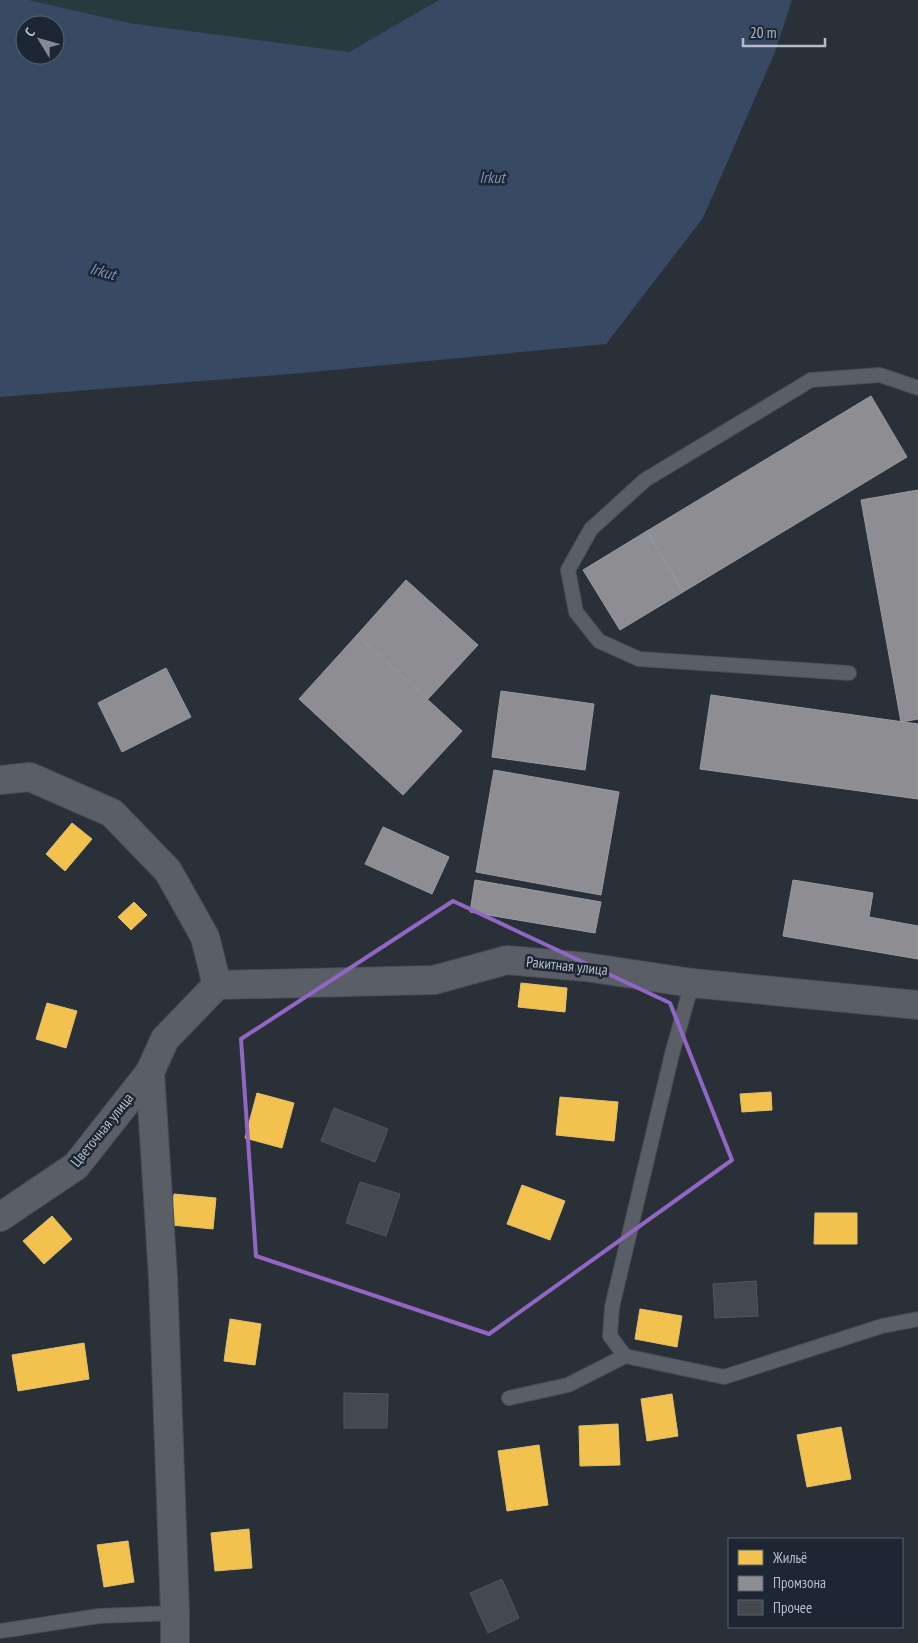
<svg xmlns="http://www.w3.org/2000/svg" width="918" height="1643" viewBox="0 0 918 1643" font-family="'PT Sans Narrow',sans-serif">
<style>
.green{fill:#273a3e}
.water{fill:#384963;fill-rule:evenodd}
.homes{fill:#f2c14e;stroke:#dfc073}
.industry{fill:#8d8d92;stroke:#999ba2}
.building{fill:#444950;stroke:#52575f}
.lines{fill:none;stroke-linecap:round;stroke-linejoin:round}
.service-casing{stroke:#484c53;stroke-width:16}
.minor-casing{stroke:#484c53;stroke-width:30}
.service{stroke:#5a5e66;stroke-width:14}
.minor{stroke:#5a5e66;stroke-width:28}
.marked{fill:none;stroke:#9266c3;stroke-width:4;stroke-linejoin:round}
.labels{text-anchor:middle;stroke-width:5;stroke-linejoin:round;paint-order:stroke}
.street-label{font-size:15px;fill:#b4bcc9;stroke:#1d2633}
.water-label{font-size:16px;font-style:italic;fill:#7c92b1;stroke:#1d2633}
</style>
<rect width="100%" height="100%" fill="#2a3038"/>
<polygon class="green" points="29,0 439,0 349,52 129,23"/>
<path class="water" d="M0,0h29l100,23 220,29 90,-52h353l-17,52 -72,166 -97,126 -315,30 -291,23zM25,25h30v30h-30z"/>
<g class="homes">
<polygon points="72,823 92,839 65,871 46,854"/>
<polygon points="134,902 147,915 131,930 118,917"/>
<polygon points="521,983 567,988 565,1012 518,1007"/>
<polygon points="47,1003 77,1011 66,1048 36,1039"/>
<polygon points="771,1092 772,1110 742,1112 740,1094"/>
<polygon points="257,1093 294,1103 282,1148 245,1138"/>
<polygon points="560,1097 618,1102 614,1141 556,1135"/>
<polygon points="522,1185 565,1201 550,1240 507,1224"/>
<polygon points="174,1194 216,1198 213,1229 171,1225"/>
<polygon points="815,1213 857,1213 857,1244 814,1244"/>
<polygon points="52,1216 72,1239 44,1264 23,1241"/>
<polygon points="640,1309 682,1316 677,1347 635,1339"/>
<polygon points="230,1319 261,1324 255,1365 224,1361"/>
<polygon points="84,1343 89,1379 18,1391 12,1355"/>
<polygon points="672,1394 678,1436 647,1441 641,1399"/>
<polygon points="618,1424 620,1465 580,1466 579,1426"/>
<polygon points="841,1427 851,1479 807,1487 797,1435"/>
<polygon points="539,1445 548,1505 507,1511 498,1451"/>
<polygon points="249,1529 252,1568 215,1571 211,1533"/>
<polygon points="128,1541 134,1582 104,1587 97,1545"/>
</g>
<g class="industry">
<polygon points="871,396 907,457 683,592 647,531"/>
<polygon points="918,490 918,719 901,722 861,500"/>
<polygon points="647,531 683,592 620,630 583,570"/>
<polygon points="406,580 478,645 428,699 357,635"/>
<polygon points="357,635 462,731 403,795 299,699"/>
<polygon points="166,668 191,717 122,752 98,703"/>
<polygon points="501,691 594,704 585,770 492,757"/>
<polygon points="711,695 918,724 918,799 700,769"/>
<polygon points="494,770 619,792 601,895 476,872"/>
<polygon points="383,827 449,857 432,894 365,864"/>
<polygon points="475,880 601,902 595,933 470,912"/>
<polygon points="793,880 873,893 869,917 918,926 918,959 783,936"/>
</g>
<g class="building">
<polygon points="334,1108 388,1129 375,1162 321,1141"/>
<polygon points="360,1182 400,1194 386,1236 346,1223"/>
<polygon points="756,1281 758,1316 715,1318 713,1284"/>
<polygon points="344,1393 388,1394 387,1428 344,1428"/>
<polygon points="502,1579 519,1618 488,1633 470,1593"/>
</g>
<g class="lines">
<g class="service-casing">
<g id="service">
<polyline points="849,673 639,659 599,641 576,612 568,570 591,529 645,480 811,380 880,375 918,388"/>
<polyline points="692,983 672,1054 612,1307 610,1336 625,1356 724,1377 882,1326 918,1319"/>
<polyline points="509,1398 568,1385 625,1356"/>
<polyline points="0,1631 99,1616 175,1613"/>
</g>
</g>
<g class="minor-casing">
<g id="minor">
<polyline points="0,780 30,777 112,813 168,871 205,937 217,985"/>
<polyline points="217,985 434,980 507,960 586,967 692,983 918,1005"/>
<polyline points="0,1217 76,1166 150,1072"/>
<polyline points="175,1643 175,1613 163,1277 150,1072 165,1039 217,985"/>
</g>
</g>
<use href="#service" class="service"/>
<use href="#minor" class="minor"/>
</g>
<path class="marked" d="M453,901l217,102 62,157 -243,174 -233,-78 -15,-217z"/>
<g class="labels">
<g class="street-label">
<text transform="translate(567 966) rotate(6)" y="5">Ракитная улица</text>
<text transform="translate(102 1130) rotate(-51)" y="5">Цветочная улица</text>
</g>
<g class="water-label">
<text x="492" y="183">Irkut</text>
<text transform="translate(103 271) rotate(16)" y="6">Irkut</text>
</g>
</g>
<rect x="728" y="1538" width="175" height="90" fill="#1d2633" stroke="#59626f"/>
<rect x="738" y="1550" width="25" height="15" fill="#f2c14e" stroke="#59626f"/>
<text x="773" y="1563" font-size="15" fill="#b4bcc9">Жильё</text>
<rect x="738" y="1576" width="25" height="15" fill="#8d8d92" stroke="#59626f"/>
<text x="773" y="1588" font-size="15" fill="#b4bcc9">Промзона</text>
<rect x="738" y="1600" width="25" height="15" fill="#444950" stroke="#59626f"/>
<text x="773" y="1613" font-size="15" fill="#b4bcc9">Прочее</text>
<g transform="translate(40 40) rotate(307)"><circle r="24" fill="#1d2633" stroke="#59626f"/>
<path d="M0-4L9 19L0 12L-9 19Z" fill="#848b96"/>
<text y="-8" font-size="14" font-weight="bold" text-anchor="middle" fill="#b4bcc9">С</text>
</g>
<path d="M743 38v8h82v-8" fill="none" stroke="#b4bcc9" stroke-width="2.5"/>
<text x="750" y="38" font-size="15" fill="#b4bcc9" stroke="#1d2633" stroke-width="4" paint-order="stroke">20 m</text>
</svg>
